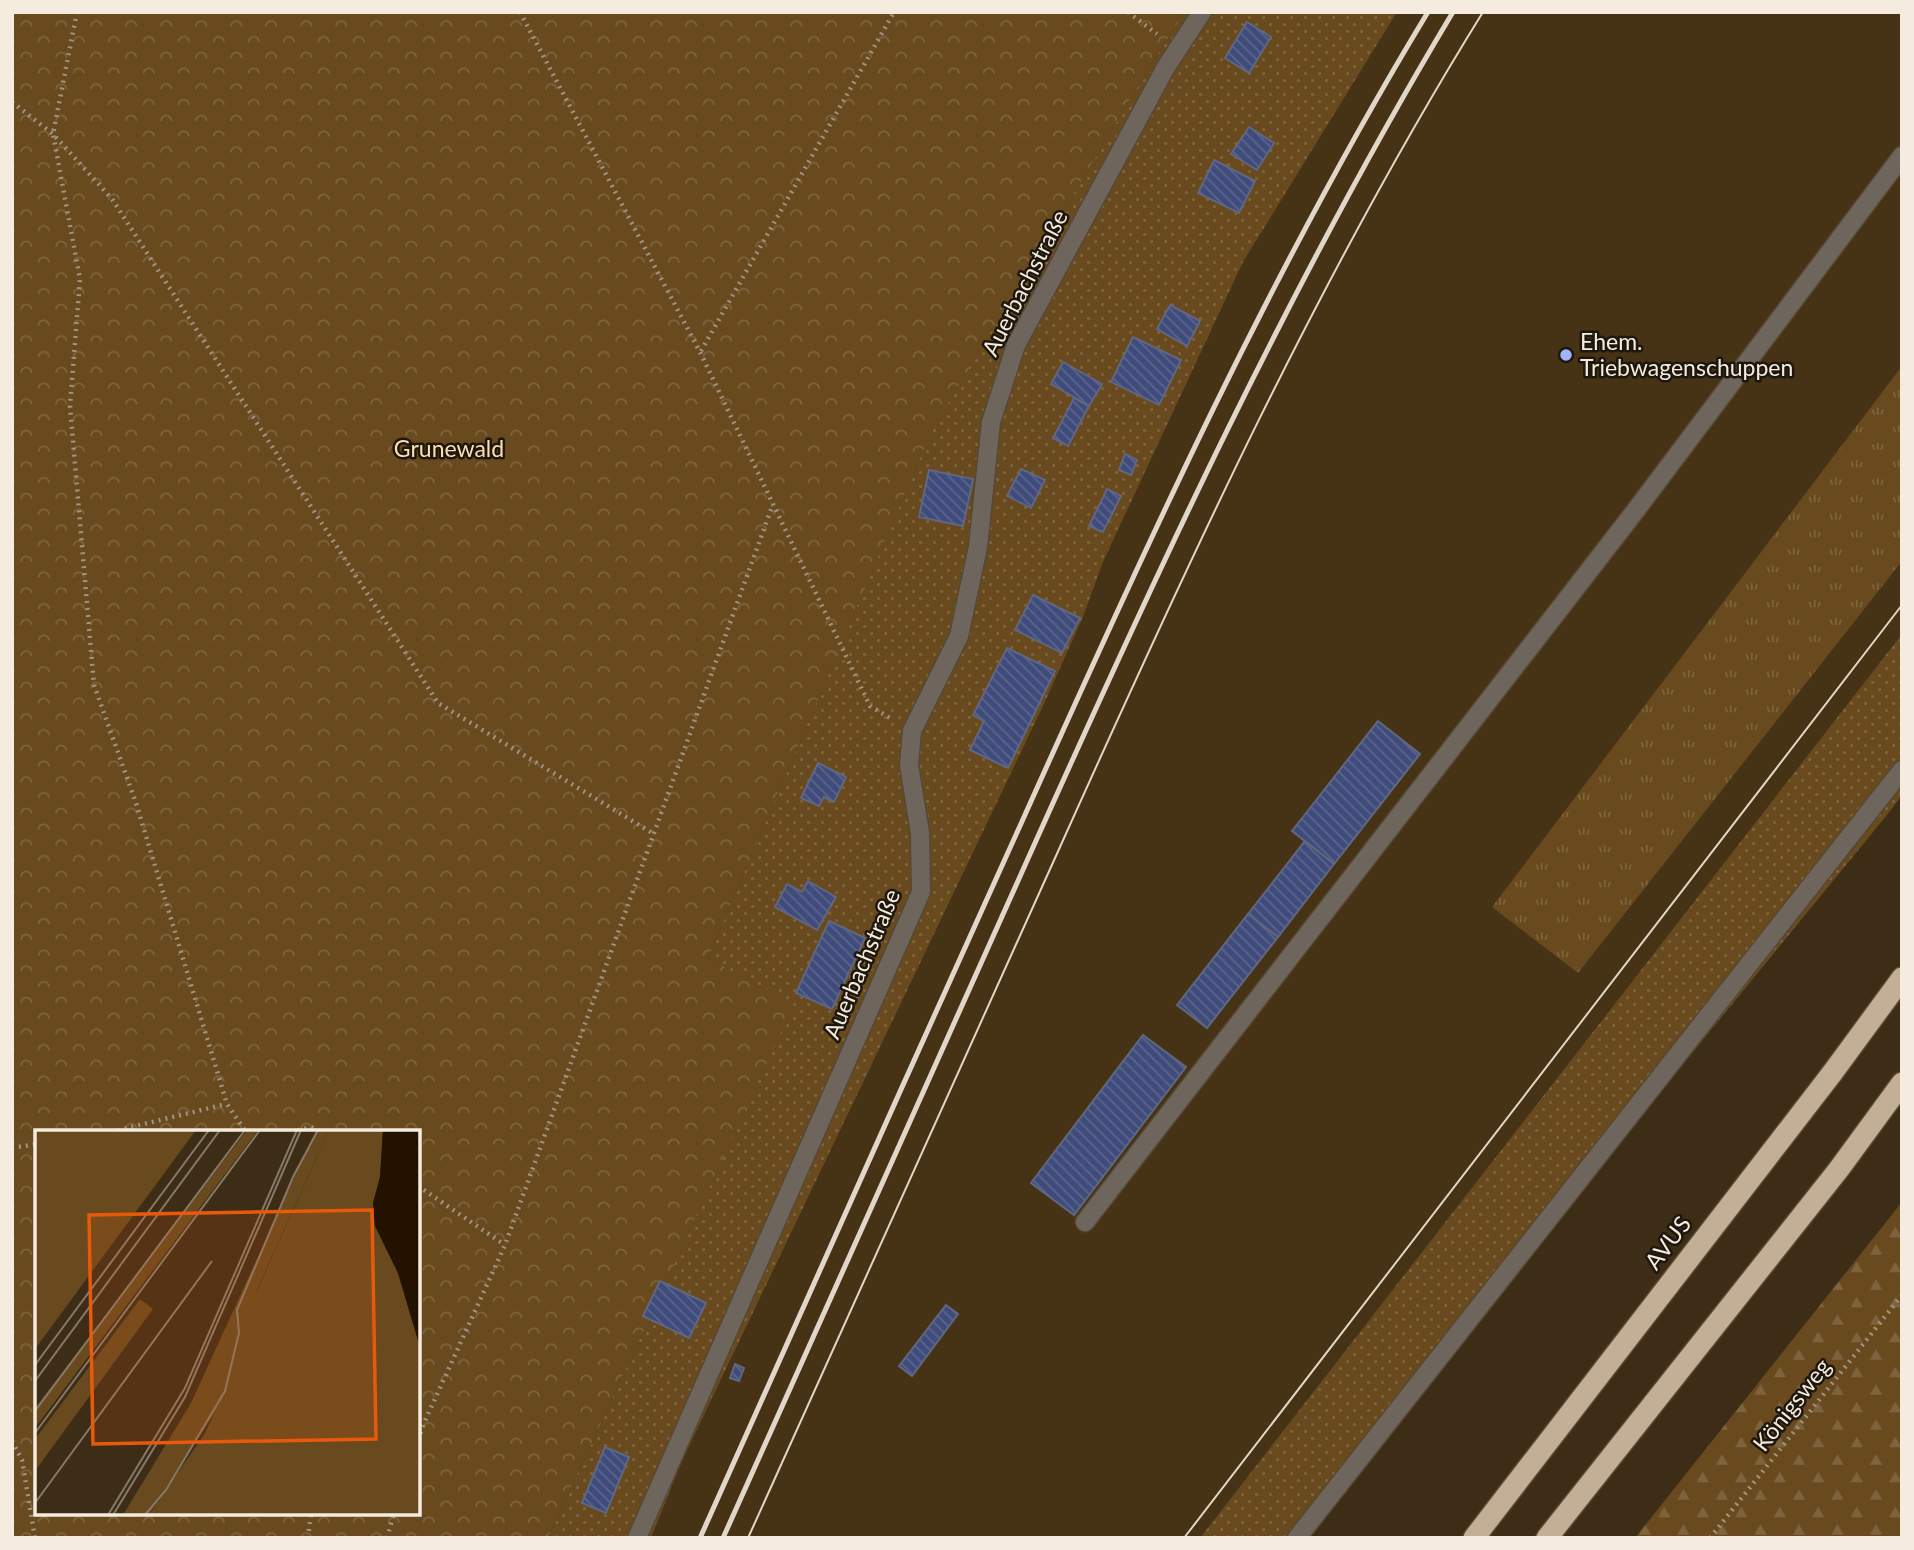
<svg xmlns="http://www.w3.org/2000/svg" width="1914" height="1550" viewBox="0 0 1914 1550" font-family="Lato,sans-serif">
<style>
.built{fill:#463214}
.grass{fill:url(#grass-tufts)}
.forest{fill:url(#forest-firs)}
.park{fill:url(#park-crowns);fill-rule:evenodd}
.garden{fill:url(#garden-dots)}
.building{fill:url(#building-back-hatch);stroke:#606781;stroke-width:2}
.lines{fill:none;stroke-linecap:round;stroke-linejoin:round}
.minor-casing{stroke:#574833;stroke-width:21}
.highway-casing{stroke:#574833;stroke-width:24}
.path{stroke:#a09382;stroke-width:4.5;stroke-dasharray:2 5;stroke-linecap:butt}
.minor{stroke:#6e665c;stroke-width:18}
.highway{stroke:#c3af95;stroke-width:21}
.tram{stroke:#e1d7c9;stroke-width:2}
.rail{stroke:#e1d7c9;stroke-width:5}
.poi-dot{fill:#a0b3fd;stroke:#1e170d;stroke-width:2.5}
.labels{text-anchor:middle;stroke-width:5;stroke-linejoin:round;paint-order:stroke}
.street-label{font-size:23px;fill:#f5ebde;stroke:#1e170d}
.poi-label{font-size:23px;fill:#f5ebde;stroke:#1e170d;text-anchor:start}
.park-label{font-size:23px;fill:#ffdeb4;stroke:#1e170d}
.inset-road{fill:none;stroke:#877967;stroke-width:2}
.view{fill:#e8590c;fill-opacity:0.15;stroke:#e8590c;stroke-width:3.5}
.inset-edge{fill:none;stroke:#f5ebde;stroke-width:3.5}
</style>
<defs>
<pattern id="grass-tufts" width="24" height="20" patternUnits="userSpaceOnUse" patternTransform="scale(1.75)"><rect width="24" height="20" fill="#684a1e"/><path d="M3 7l-1-3M5 7V3M7 7l1-3M15 17l-1-3M17 17v-4M19 17l1-3" fill="none" stroke="#7e643e"/></pattern>
<pattern id="forest-firs" width="22" height="20" patternUnits="userSpaceOnUse" patternTransform="scale(1.75)"><rect width="22" height="20" fill="#684a1e"/><path d="M5 1l3.5 6h-7zM16 11l3.5 6h-7z" fill="#7e643e"/></pattern>
<pattern id="park-crowns" width="20" height="18" patternUnits="userSpaceOnUse" patternTransform="scale(1.75)"><rect width="20" height="18" fill="#684a1e"/><path d="M2 6a3 3 0 1 1 6 0M12 15a3 3 0 1 1 6 0" fill="none" stroke="#7e643e"/></pattern>
<pattern id="garden-dots" width="8" height="8" patternUnits="userSpaceOnUse" patternTransform="scale(1.75)"><rect width="8" height="8" fill="#684a1e"/><path d="M2 2h.1M6 6h.1" fill="none" stroke="#7e643e" stroke-width="1.8" stroke-linecap="round"/></pattern>
<pattern id="building-back-hatch" width="6" height="6" patternUnits="userSpaceOnUse" patternTransform="scale(1.75)"><rect width="6" height="6" fill="#3f4b7a"/><path d="M-1 5l2 2M0 0l6 6M5-1l2 2" fill="none" stroke="#5b658c"/></pattern>
</defs>
<rect width="100%" height="100%" fill="#3d2d17"/>
<polygon class="built" points="1397,12 1902,12 1902,634 1200,1538 651,1538 682,1461 1044,704 1083,617 1103,562 1243,262"/>
<polygon class="grass" points="1902,366 1902,561 1578,973 1492,907"/>
<polygon class="forest" points="1902,1202 1902,1538 1635,1538"/>
<path class="park" d="M12,12h1173l-33,51 -220,368 -224,527 87,45 -247,535h-536zM37,1132h381v381h-381z"/>
<g class="garden">
<polygon points="1185,12 1397,12 1243,262 1103,562 1083,617 1044,704 682,1461 651,1538 548,1538 794,1004 708,958 932,430 1152,63"/>
<polygon points="1902,634 1902,795 1887,815 1295,1538 1200,1538"/>
</g>
<g class="building">
<polygon points="1247,22 1271,37 1249,73 1225,58"/>
<polygon points="1249,127 1274,143 1257,170 1231,154"/>
<polygon points="1214,160 1255,181 1239,213 1198,193"/>
<polygon points="1170,305 1200,321 1187,346 1157,329"/>
<polygon points="1133,337 1181,360 1159,405 1111,382"/>
<polygon points="1063,362 1102,384 1089,406 1051,384"/>
<polygon points="1074,398 1089,406 1068,446 1053,438"/>
<polygon points="1125,454 1137,460 1131,475 1119,470"/>
<polygon points="1021,469 1045,480 1031,508 1007,496"/>
<polygon points="929,470 973,479 963,526 919,517"/>
<polygon points="1107,489 1121,496 1103,532 1089,526"/>
<polygon points="1033,595 1080,618 1062,653 1015,630"/>
<polygon points="1007,648 1055,671 1008,768 970,750 984,721 973,715"/>
<polygon points="1378,721 1420,754 1334,864 1292,831"/>
<polygon points="818,763 846,777 834,802 824,797 819,806 801,798"/>
<polygon points="1305,841 1334,864 1278,937 1248,914"/>
<polygon points="808,881 836,897 817,930 775,907 787,884 802,892"/>
<polygon points="1248,914 1278,937 1207,1028 1177,1005"/>
<polygon points="829,921 865,938 832,1009 796,993"/>
<polygon points="1143,1035 1186,1067 1074,1215 1031,1183"/>
<polygon points="660,1281 706,1303 689,1338 643,1316"/>
<polygon points="946,1305 958,1314 912,1376 899,1366"/>
<polygon points="735,1364 744,1368 739,1381 730,1378"/>
<polygon points="605,1447 629,1457 606,1513 582,1503"/>
</g>
<g class="lines">
<g class="minor-casing">
<g id="minor">
<polyline points="1085,1222 1636,510 1902,156"/>
<polyline points="637,1538 921,892 920,833 909,765 912,731 959,636 978,547 991,422 1016,345 1166,67 1202,12"/>
<polyline points="1297,1538 1902,770"/>
</g>
</g>
<g class="highway-casing">
<g id="highway">
<polyline points="1474,1538 1833,1072 1902,978"/>
<polyline points="1547,1538 1839,1169 1902,1083"/>
</g>
</g>
<g class="path">
<polyline points="77,12 53,134 80,279 70,406 94,685 136,803 227,1104 246,1132"/>
<polyline points="520,12 700,352 870,706 890,718"/>
<polyline points="1128,12 1157,34"/>
<polyline points="12,102 53,134 112,199 438,703 654,834"/>
<polyline points="701,351 894,12"/>
<polyline points="111,1132 226,1104"/>
<polyline points="291,1132 311,1127 321,1132"/>
<polyline points="12,1148 37,1144"/>
<polyline points="418,1186 505,1245"/>
<polyline points="418,1440 424,1423 505,1245 773,504"/>
<polyline points="12,1441 22,1460 35,1538"/>
<polyline points="308,1538 311,1513"/>
<polyline points="387,1538 394,1513"/>
<polyline points="1710,1538 1902,1295"/>
</g>
<use href="#minor" class="minor"/>
<use href="#highway" class="highway"/>
<g class="tram">
<path d="M748,1538c104,-231 208,-461 312,-691 128,-285 258,-569 423,-835"/>
<polyline points="1184,1538 1902,605"/>
</g>
<g class="rail">
<path d="M700,1538c108,-241 215,-481 324,-721 123,-274 248,-548 404,-805"/>
<path d="M723,1538c101,-225 202,-450 303,-675 130,-290 263,-578 427,-851"/>
</g>
</g>
<circle class="poi-dot" cx="1566" cy="355" r="7"/>
<g class="labels">
<g class="street-label">
<text transform="translate(1025 283) rotate(-63)" y="8">Auerbachstraße</text>
<text transform="translate(862 964) rotate(-67)" y="8">Auerbachstraße</text>
<text transform="translate(1668 1243) rotate(-53)" y="8">AVUS</text>
<text transform="translate(1792 1405) rotate(-52)" y="8">Königsweg</text>
</g>
<g class="poi-label">
<text x="1580" y="350">Ehem.<tspan x="1580" dy="26">Triebwagenschuppen</tspan></text>
</g>
<g class="park-label">
<text x="449" y="457">Grunewald</text>
</g>
</g>
<g transform="translate(35 1130)">
<rect width="385" height="385" fill="#3d2d17"/>
<path d="M105,169l13,10 -118,162v-32z" fill="#684a1e"/>
<path d="M0,0h161l-161,219z" fill="#684a1e"/>
<path d="M294,0h54l-3,47 -7,26 2,23 23,47 22,74v168h-271l56,-82 63,-134 -12,-6z" fill="#684a1e"/>
<path d="M212,0h11l-223,298v-20zM281,0h13l-73,162 13,7 -32,79 -88,137h-26l68,-112z" fill="#684a1e"/>
<path d="M348,0h37v217l-22,-74 -23,-47 -2,-23 7,-26z" fill="#231200"/>
<path class="inset-road" d="M0,235l174,-235M0,251l185,-251M0,281l210,-281M0,303l225,-303M0,373l177,-242M73,385l77,-127 112,-258M78,385l72,-118 116,-267M110,385l21,-25 59,-99 14,-58 -2,-23 56,-133 25,-47"/>
<path class="view" d="M337,80l4,229 -283,5 -4,-229z"/>
<rect width="385" height="385" class="inset-edge"/>
</g>
<rect width="1914" height="1550" fill="none" stroke="#f5ebde" stroke-width="28"/>
</svg>
